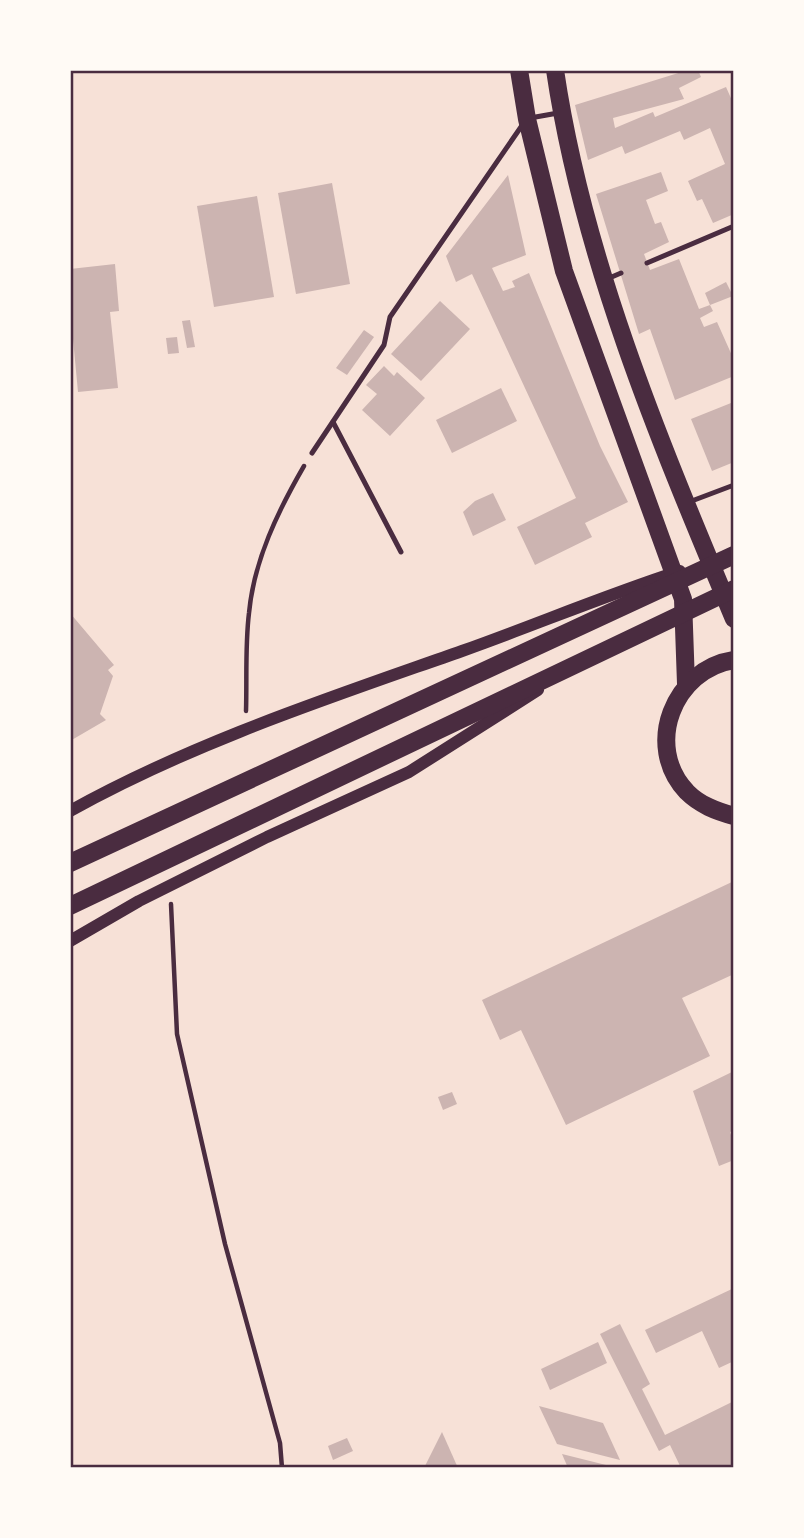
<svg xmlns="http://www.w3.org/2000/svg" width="804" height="1538" viewBox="0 0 804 1538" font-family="Overpass,sans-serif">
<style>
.building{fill:#ccb4b1}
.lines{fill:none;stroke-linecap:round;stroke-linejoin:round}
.path{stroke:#4a2c40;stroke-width:4.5}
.service{stroke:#4a2c40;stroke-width:5}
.tertiary{stroke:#4a2c40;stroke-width:12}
.primary{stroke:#4a2c40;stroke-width:18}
.neatline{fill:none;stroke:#4a2c40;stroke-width:2.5}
</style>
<rect width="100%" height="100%" fill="#f7e1d7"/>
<g class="building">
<polygon points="688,70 698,70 701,77 679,88 684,99 613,118 615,128 653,112 655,117 726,87 734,105 734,214 713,223 702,199 697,201 688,181 725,164 710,128 684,140 680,131 625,154 622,146 588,160 575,105"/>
<polygon points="661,172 668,191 646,200 655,224 661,222 669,242 644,254 650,270 679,259 699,309 710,305 713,311 700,318 704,327 717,322 734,360 734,376 675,400 650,329 639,334 596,194"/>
<polygon points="508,175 526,255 492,268 503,291 515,287 512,281 529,273 600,446 628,502 585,523 592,537 535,565 517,527 576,498 472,274 456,282 446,256"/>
<polygon points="332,183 350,284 296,294 278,193"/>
<polygon points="257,196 274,297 214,307 197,206"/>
<polygon points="115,264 119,311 110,312 118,388 78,392 70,307 70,269"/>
<polygon points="726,282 733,296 710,305 705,293"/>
<polygon points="440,301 470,329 421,381 391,354"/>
<polygon points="190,320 195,347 187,348 182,321"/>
<polygon points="364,330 374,337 347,375 336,368"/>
<polygon points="177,337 179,353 168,354 166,338"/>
<polygon points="384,366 394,376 397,372 425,398 390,436 362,410 377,394 366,385"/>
<polygon points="501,388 517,421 452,453 436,420"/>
<polygon points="731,403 734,410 734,462 712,471 691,419"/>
<polygon points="493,493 506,520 473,536 463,512 475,501"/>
<polygon points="70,613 114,665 108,670 113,676 100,714 106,720 70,741"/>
<polygon points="734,881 734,974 682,998 710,1056 566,1125 521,1030 500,1040 482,1000"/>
<polygon points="734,1071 734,1130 730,1132 734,1144 734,1160 719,1166 693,1091"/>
<polygon points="452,1092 457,1104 443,1110 438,1097"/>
<polygon points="734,1288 734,1361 719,1368 702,1331 656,1353 645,1330"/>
<polygon points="620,1324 650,1384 642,1389 665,1435 734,1401 734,1468 681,1468 670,1445 659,1451 600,1334"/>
<polygon points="598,1342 607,1363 550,1390 541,1369"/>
<polygon points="539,1406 603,1423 620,1460 557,1444"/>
<polygon points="442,1432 458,1468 424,1468"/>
<polygon points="347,1438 353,1451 333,1460 328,1446"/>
<polygon points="562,1454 614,1467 614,1468 568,1468"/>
</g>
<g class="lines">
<g class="path">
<path d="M246,711c1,-32 -1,-66 3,-98 5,-53 29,-102 55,-147"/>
<polyline points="171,904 177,1034 225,1244 280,1443 282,1468"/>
</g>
<g class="service">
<polyline points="530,118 558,113"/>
<polyline points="647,263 734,226"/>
<polyline points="607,279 621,273"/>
<polyline points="333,422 401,552"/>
<polyline points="312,453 384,345 390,317 523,124"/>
<polyline points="689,502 734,485"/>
</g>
<g class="tertiary">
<path d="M70,811c124,-69 259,-113 392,-160 73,-26 144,-56 218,-80"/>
<polyline points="70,941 139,901 267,837 409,772 538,690"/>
</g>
<g class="primary">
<polyline points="519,70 527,119 564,271 683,599 686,684"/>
<path d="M555,70c28,190 105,372 179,549"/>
<path d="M734,660c-60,9 -91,86 -47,132 13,13 29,19 47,24"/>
<polyline points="70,863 734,555"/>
<polyline points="70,906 734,589"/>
</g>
</g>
<rect width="804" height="1538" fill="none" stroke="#fffaf5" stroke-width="144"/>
<rect x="72" y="72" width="660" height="1394" class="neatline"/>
</svg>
